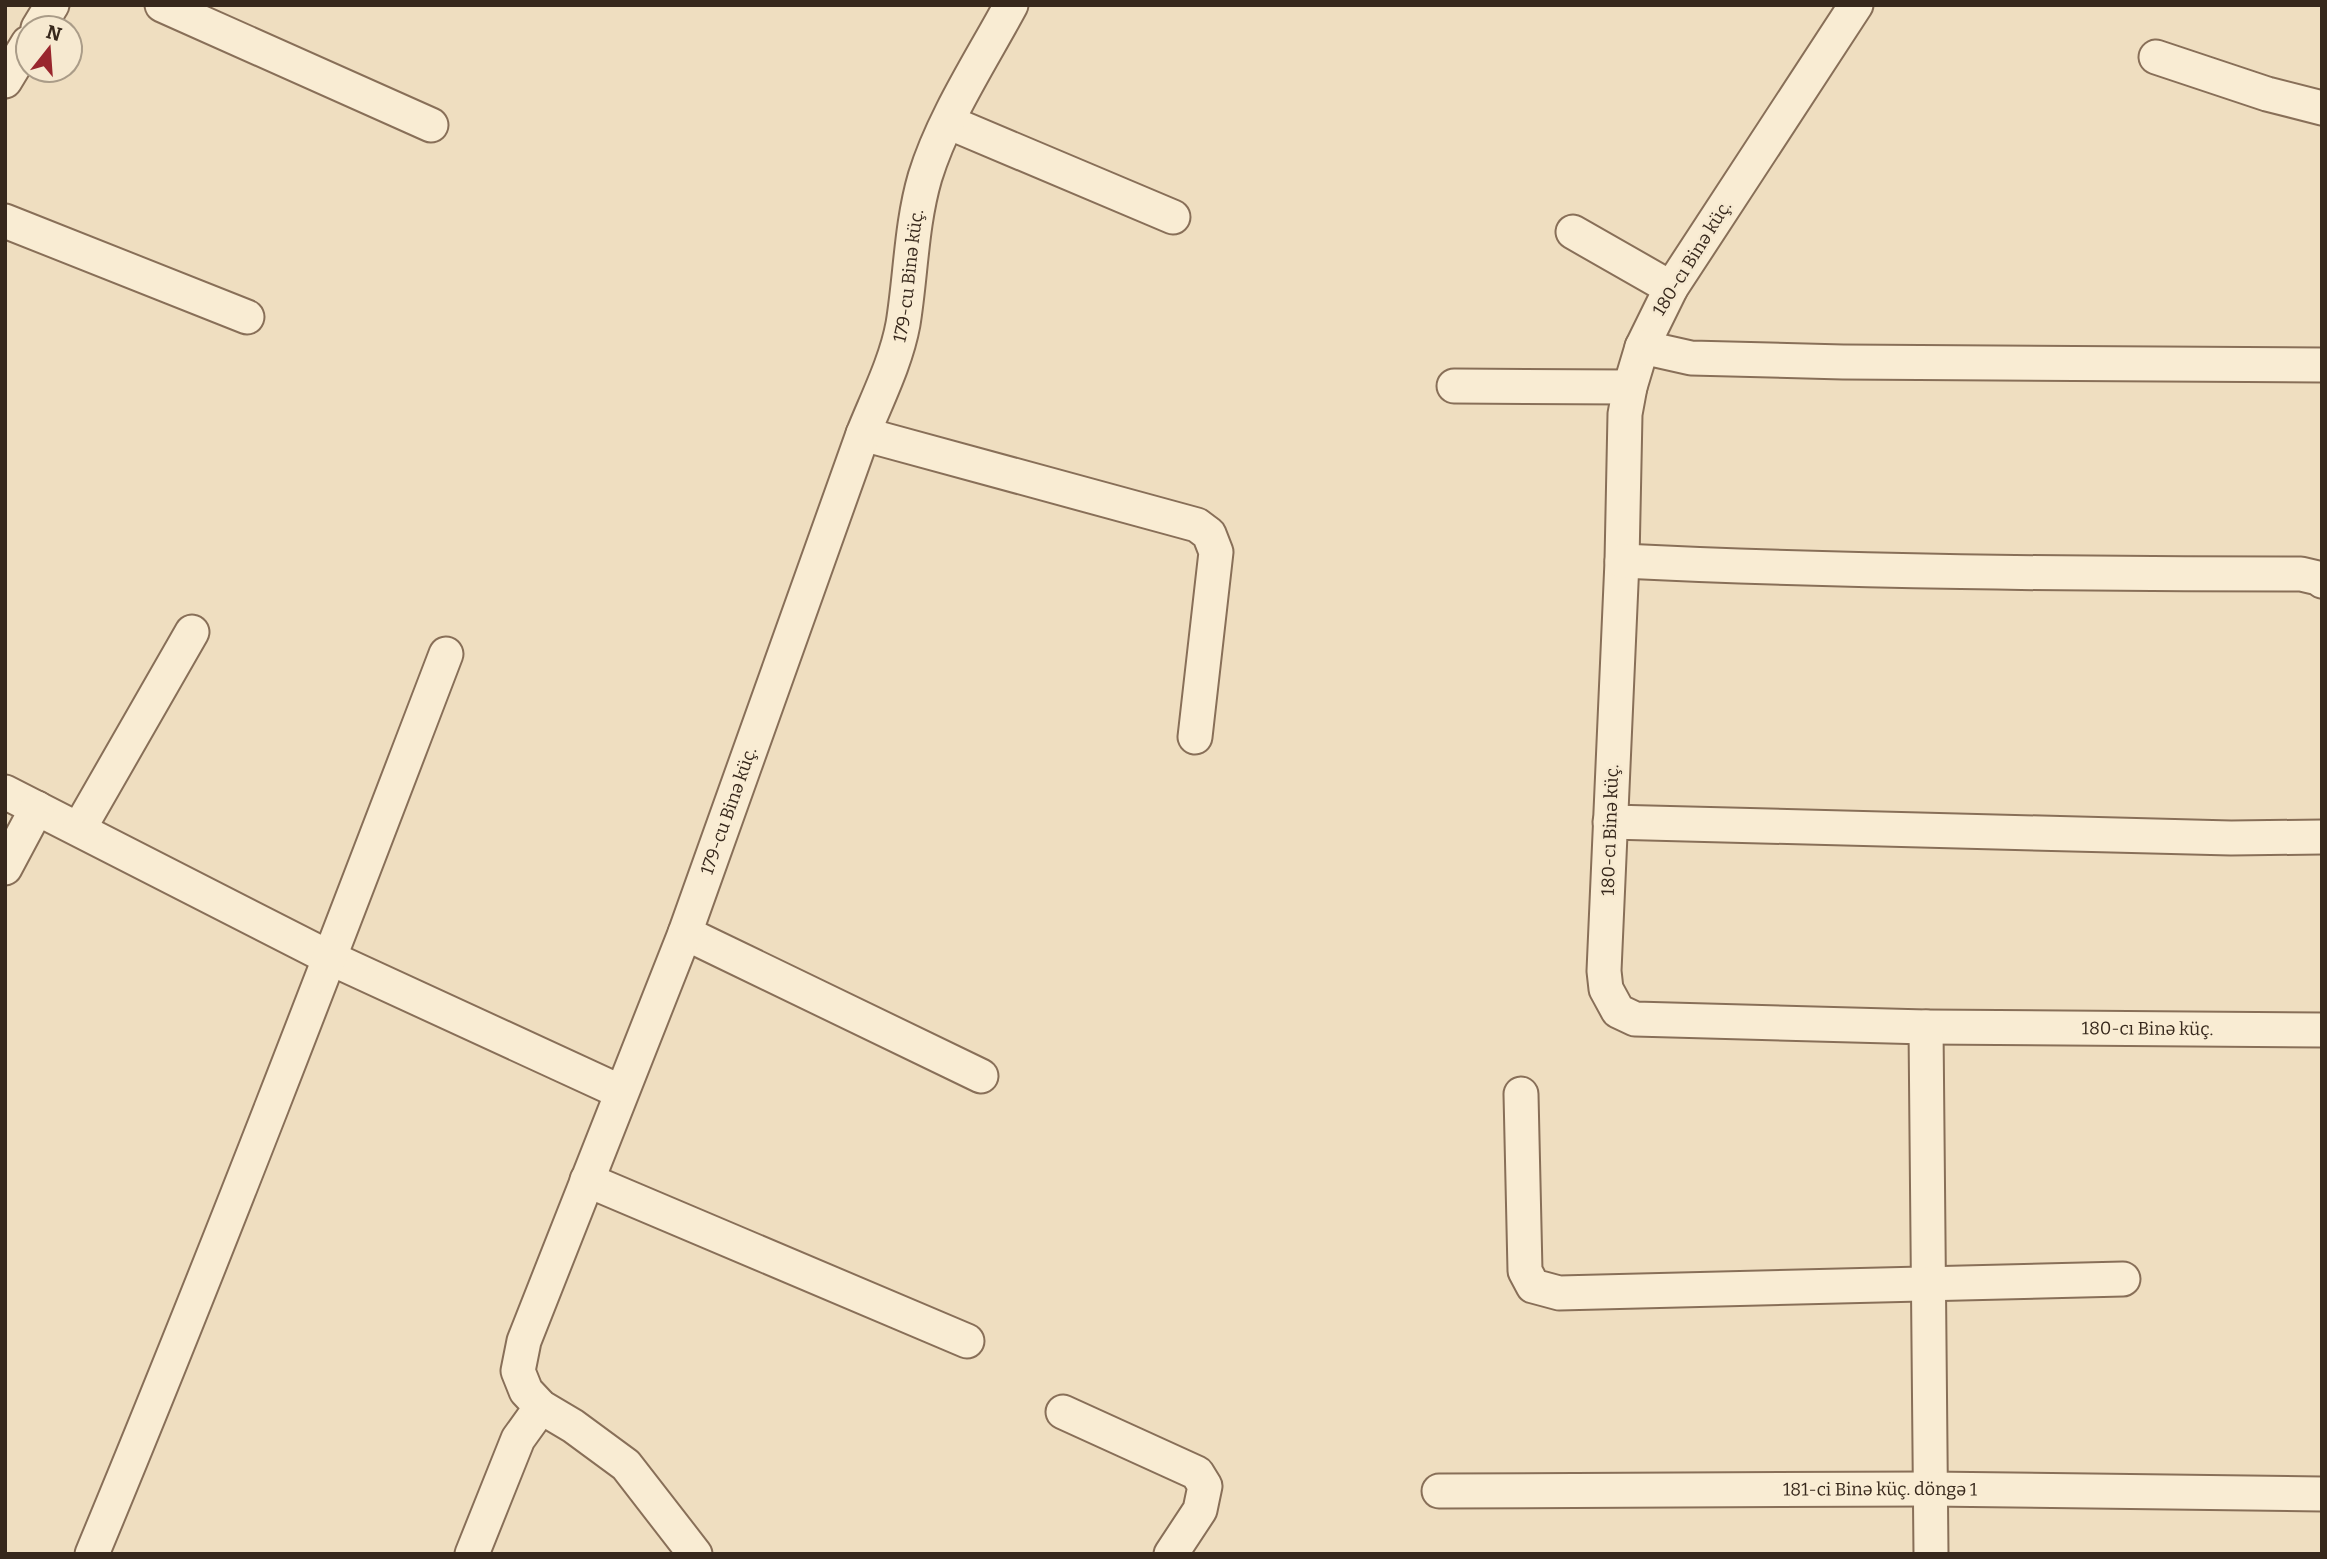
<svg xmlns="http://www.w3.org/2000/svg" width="2327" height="1559" viewBox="0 0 2327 1559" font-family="Bitter,serif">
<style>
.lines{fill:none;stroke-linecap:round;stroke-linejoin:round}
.minor-casing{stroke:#886f58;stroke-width:37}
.minor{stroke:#f9ecd3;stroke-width:33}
.labels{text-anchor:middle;stroke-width:5;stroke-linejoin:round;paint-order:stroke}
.street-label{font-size:18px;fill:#37281c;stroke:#f6e9d0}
</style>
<rect width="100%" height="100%" fill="#efdec0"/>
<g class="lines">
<g class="minor-casing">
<g id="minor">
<polyline points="162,5 431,125"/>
<path id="s1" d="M1856,5l-185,283 -29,59 -12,40 -5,27 -3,147 -18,410 2,18 12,22 17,8 291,8 396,3"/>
<polyline points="38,28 52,5"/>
<polyline points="2156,57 2267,94 2322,108"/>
<polyline points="5,81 28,43"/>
<polyline points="948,122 1173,217"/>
<polyline points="5,221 247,317"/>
<polyline points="1573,232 1671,288"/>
<polyline points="1642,347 1691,358 1843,362 2322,365"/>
<polyline points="1454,386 1630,387"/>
<polyline points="863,434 1197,525 1209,534 1216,552 1195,737"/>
<path d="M1622,561c226,11 452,13 679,13l17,4 4,3"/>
<polyline points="5,792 330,958 621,1092"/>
<polyline points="1610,822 2231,838 2322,837"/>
<polyline points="79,829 192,632"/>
<polyline points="5,868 37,808"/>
<polyline points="685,933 981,1076"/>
<polyline points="1926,1027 1931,1554"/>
<polyline points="1521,1094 1525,1271 1533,1286 1559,1293 2123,1279"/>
<polyline points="587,1180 967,1341"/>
<polyline points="1063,1412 1197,1473 1205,1486 1200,1510 1171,1554"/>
<path id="s2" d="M1439,1491l491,-2 392,5"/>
<path d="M92,1554c124,-298 239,-599 354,-900"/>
<polyline points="472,1554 518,1439 541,1407"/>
<path id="s3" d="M695,1554l-69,-89 -53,-39 -32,-19 -15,-16 -8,-20 6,-30 161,-408 178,-499c14,-35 33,-72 40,-110 8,-49 8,-99 22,-147 18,-59 57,-118 86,-172"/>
</g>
</g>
<use href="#minor" class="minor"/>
</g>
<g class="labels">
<g class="street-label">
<text transform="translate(1692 258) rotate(-58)" y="6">180-cı Binə küç.</text>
<text dy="6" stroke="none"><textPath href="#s3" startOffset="1424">179-cu Binə küç.</textPath></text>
<text dy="6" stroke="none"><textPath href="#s3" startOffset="858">179-cu Binə küç.</textPath></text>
<text transform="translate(1610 830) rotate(-88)" y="6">180-cı Binə küç.</text>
<text dy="6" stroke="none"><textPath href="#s1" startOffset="1605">180-cı Binə küç.</textPath></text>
<text dy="6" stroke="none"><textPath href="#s2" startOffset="441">181-ci Binə küç. döngə 1</textPath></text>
</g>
</g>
<rect width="2327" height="1559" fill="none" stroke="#37281c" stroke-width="14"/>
<g transform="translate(49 49) rotate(17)"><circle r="33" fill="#f6e9d0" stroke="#aa9c88" stroke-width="2"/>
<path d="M0-5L12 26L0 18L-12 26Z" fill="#99262d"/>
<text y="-10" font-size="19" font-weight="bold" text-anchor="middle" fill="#37281c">N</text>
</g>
</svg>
